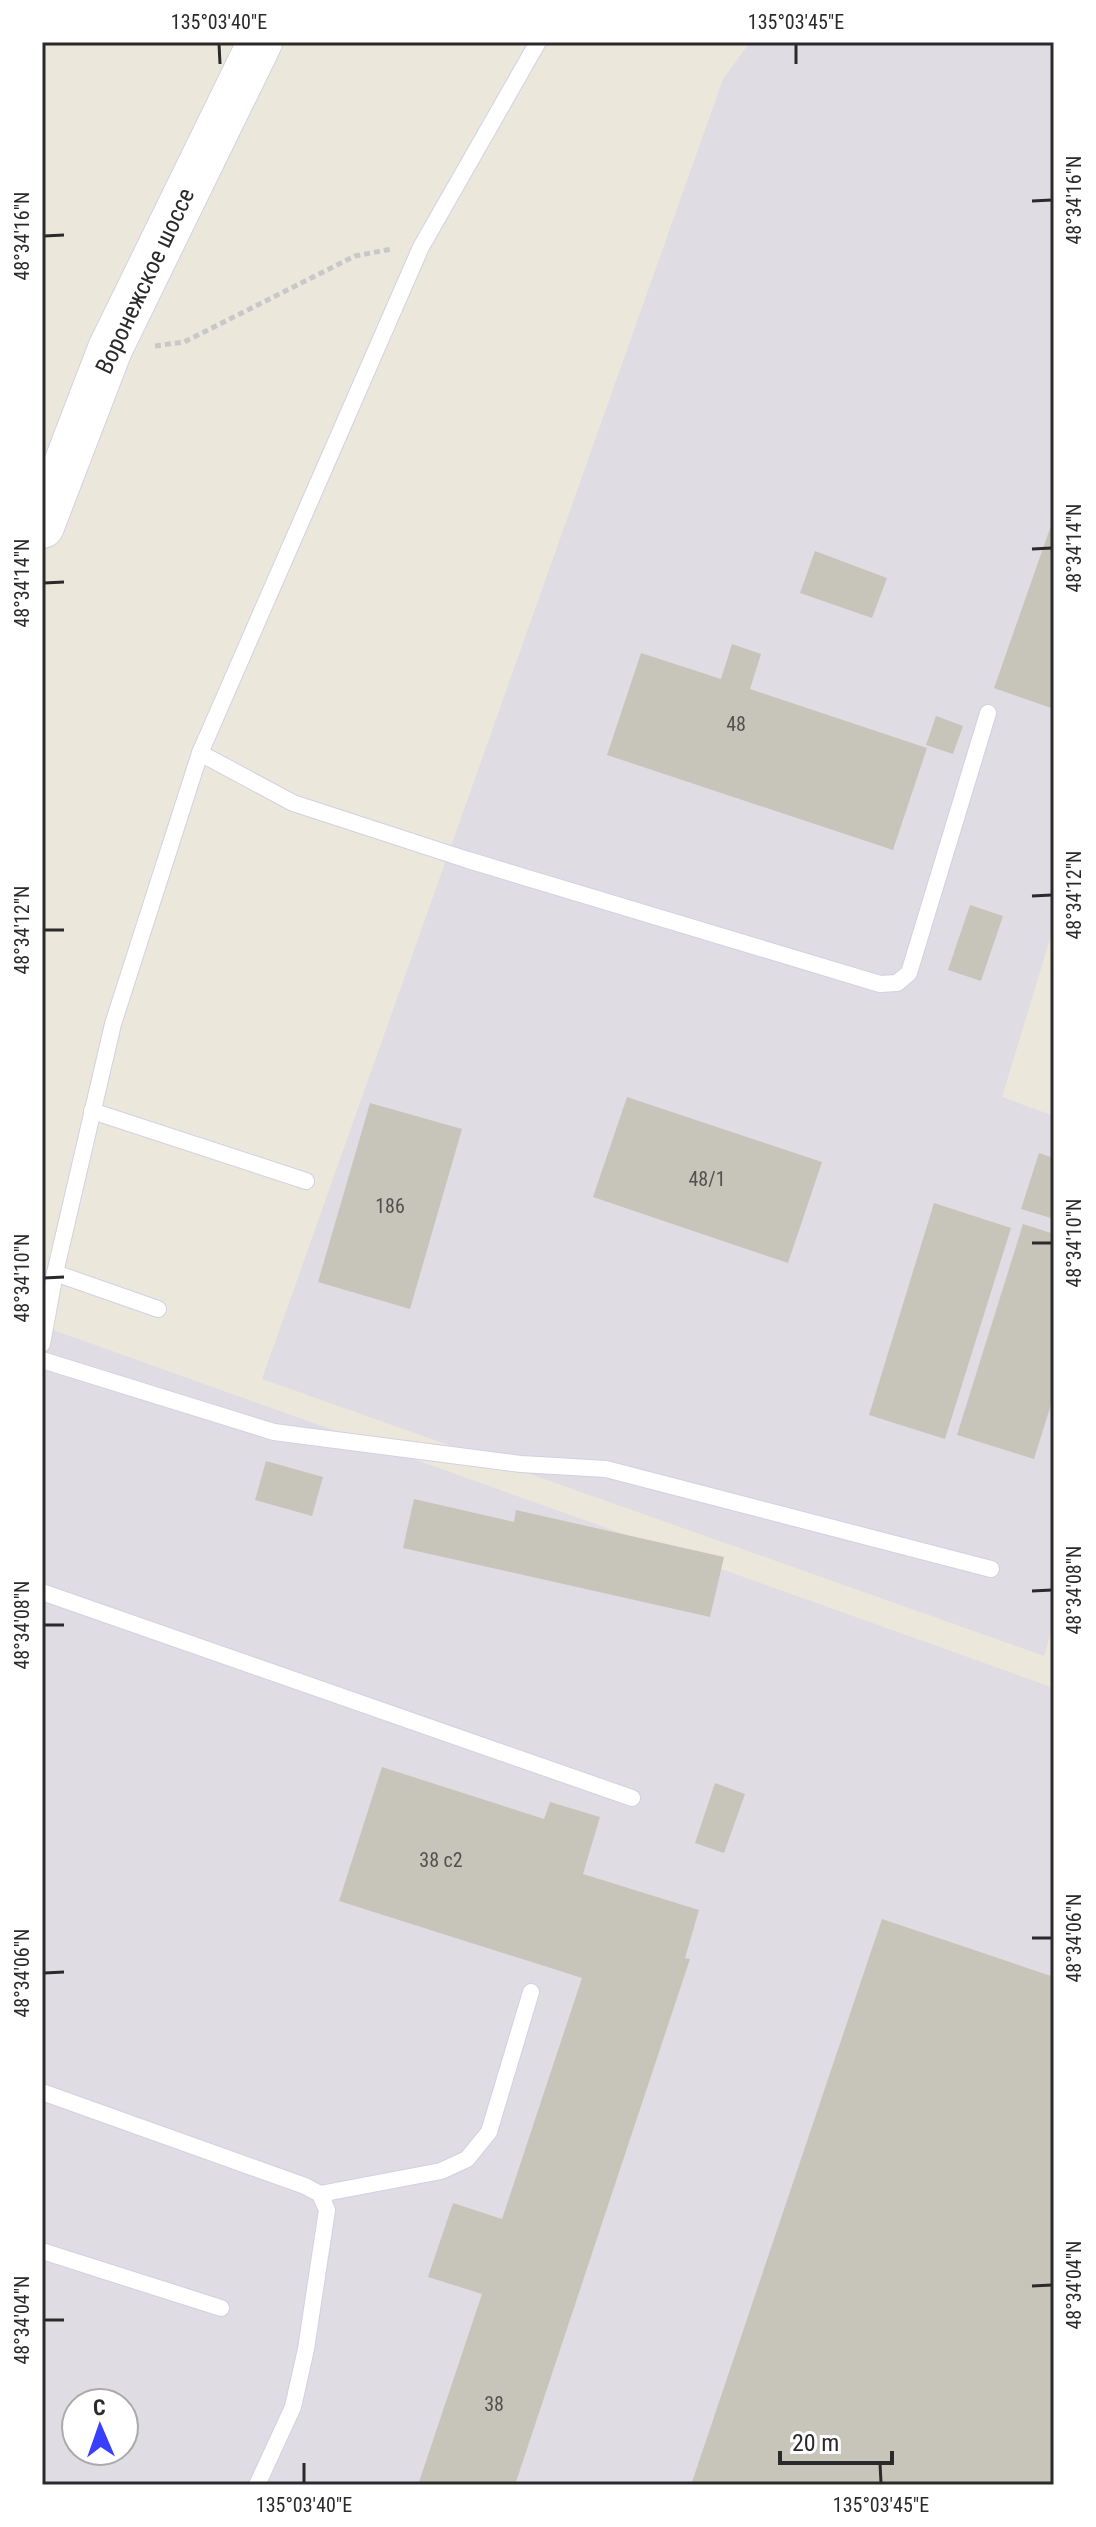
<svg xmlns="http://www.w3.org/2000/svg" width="1096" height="2527" viewBox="0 0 1096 2527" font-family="'Roboto Condensed',sans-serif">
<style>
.industrial{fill:#e0dce4;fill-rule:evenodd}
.building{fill:#c7c5ba}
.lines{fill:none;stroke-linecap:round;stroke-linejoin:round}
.lane-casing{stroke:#d1d1e3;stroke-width:18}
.secondary-casing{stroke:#d1d1e3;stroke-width:46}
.path{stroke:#c8c8c8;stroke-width:5;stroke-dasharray:6 4;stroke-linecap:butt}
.lane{stroke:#fff;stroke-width:16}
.secondary{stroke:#fff;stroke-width:44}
.ticks{fill:none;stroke:#2a2a2a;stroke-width:3}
.labels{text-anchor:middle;stroke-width:7;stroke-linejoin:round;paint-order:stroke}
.number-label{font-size:20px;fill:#51514e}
.street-label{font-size:24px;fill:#2a2a2a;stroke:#fff}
.neatline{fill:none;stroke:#2a2a2a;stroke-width:3}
.ticks-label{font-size:20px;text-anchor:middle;fill:#2a2a2a}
</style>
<rect width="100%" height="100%" fill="#ece7db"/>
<g class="industrial">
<polygon points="750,42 1054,42 1054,926 1002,1097 1054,1116 1054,1622 1044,1656 262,1379 723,79"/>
<path d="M42,1326l1012,362v797h-1012zM76,2403h48v48h-48z"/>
</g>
<g class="building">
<polygon points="1054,517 1054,709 994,688"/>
<polygon points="815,551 887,578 872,618 800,593"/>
<polygon points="732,644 761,654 750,689 927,748 893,850 607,755 641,653 721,679"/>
<polygon points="936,716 963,726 953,754 926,745"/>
<polygon points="970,905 1003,916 981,981 948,970"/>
<polygon points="627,1097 822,1162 788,1263 593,1197"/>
<polygon points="370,1103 462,1129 410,1309 318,1282"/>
<polygon points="1039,1153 1054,1158 1054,1219 1021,1209"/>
<polygon points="934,1203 1011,1228 945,1439 869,1415"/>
<polygon points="1023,1224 1054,1234 1054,1395 1034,1459 957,1435"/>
<polygon points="266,1461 323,1477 312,1516 255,1500"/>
<polygon points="414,1499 514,1522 516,1510 724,1557 710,1617 403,1548"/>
<polygon points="382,1767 544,1819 550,1802 600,1817 583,1874 699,1910 685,1958 690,1959 515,2485 418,2485 482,2294 428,2277 453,2203 502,2219 582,1978 339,1901"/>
<polygon points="715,1783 745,1794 724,1853 695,1843"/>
<polygon points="882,1919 1054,1977 1054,2485 691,2485"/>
</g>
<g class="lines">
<g class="lane-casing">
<g id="lane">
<polyline points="200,753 293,803 468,860 880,984 897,983 909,973 988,713"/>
<polyline points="92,1111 306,1181"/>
<polyline points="55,1273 158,1309"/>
<polyline points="42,1344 55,1273 113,1024 200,753 421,247 538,42"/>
<polyline points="42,1360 274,1432 521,1464 606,1469 991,1569"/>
<polyline points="42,1592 632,1798"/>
<polyline points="42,2092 305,2186 320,2194 327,2210 306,2349 293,2407 257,2485"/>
<polyline points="320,2194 441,2171 467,2159 489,2132 531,1992"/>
<polyline points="42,2251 221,2308"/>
</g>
</g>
<g class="secondary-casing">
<polyline id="secondary" points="42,526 110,349 260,42"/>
</g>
<polyline class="path" points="155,346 184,342 355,256 392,249"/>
<use href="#lane" class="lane"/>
<use href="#secondary" class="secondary"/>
</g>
<path class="ticks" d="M219,44l1,20M796,44v20M1032,201l20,-1M44,236l20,-1M1032,549l20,-1M44,583l20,-1M1032,896l20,-1M44,930h20M1032,1243h20M44,1278l20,-1M1032,1591l20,-1M44,1625h20M1032,1938h20M44,1973l20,-1M1032,2286l20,-1M44,2320h20M304,2463v20M880,2463l1,20"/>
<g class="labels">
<g class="number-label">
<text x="736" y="731">48</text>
<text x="707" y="1186">48/1</text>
<text x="390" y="1213">186</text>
<text x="441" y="1867">38 с2</text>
<text x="494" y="2411">38</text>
</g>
<g class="street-label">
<text transform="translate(145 281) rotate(-65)" y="8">Воронежское шоссе</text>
</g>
</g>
<rect width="1096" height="2527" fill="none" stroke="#ffffff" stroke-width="88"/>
<g transform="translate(100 2427) rotate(358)"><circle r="38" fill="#ffffff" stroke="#aaaaaa" stroke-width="2"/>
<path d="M0-6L14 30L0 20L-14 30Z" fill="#383ffd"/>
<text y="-12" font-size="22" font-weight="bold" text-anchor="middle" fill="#2a2a2a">С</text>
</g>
<path d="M780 2451v12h112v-12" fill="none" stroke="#2a2a2a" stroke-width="4"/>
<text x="792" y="2451" font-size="24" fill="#2a2a2a" stroke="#ffffff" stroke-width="6" paint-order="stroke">20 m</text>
<rect x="44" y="44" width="1008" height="2439" class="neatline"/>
<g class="ticks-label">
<text x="219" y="29">135°03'40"E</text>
<text x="796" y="29">135°03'45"E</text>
<text transform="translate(1074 200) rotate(-90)" y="7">48°34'16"N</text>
<text transform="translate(22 236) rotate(-90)" y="7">48°34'16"N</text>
<text transform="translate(1074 548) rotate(-90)" y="7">48°34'14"N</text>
<text transform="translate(22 583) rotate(-90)" y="7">48°34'14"N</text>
<text transform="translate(1074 895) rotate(-90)" y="7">48°34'12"N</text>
<text transform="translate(22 930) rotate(-90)" y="7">48°34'12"N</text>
<text transform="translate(1074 1243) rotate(-90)" y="7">48°34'10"N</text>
<text transform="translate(22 1278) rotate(-90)" y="7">48°34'10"N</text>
<text transform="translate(1074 1590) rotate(-90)" y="7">48°34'08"N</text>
<text transform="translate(22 1625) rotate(-90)" y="7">48°34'08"N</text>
<text transform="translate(1074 1938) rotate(-90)" y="7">48°34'06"N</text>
<text transform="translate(22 1973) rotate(-90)" y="7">48°34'06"N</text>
<text transform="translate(1074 2285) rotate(-90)" y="7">48°34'04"N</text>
<text transform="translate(22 2320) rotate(-90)" y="7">48°34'04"N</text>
<text x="304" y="2512">135°03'40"E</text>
<text x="881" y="2512">135°03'45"E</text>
</g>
</svg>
